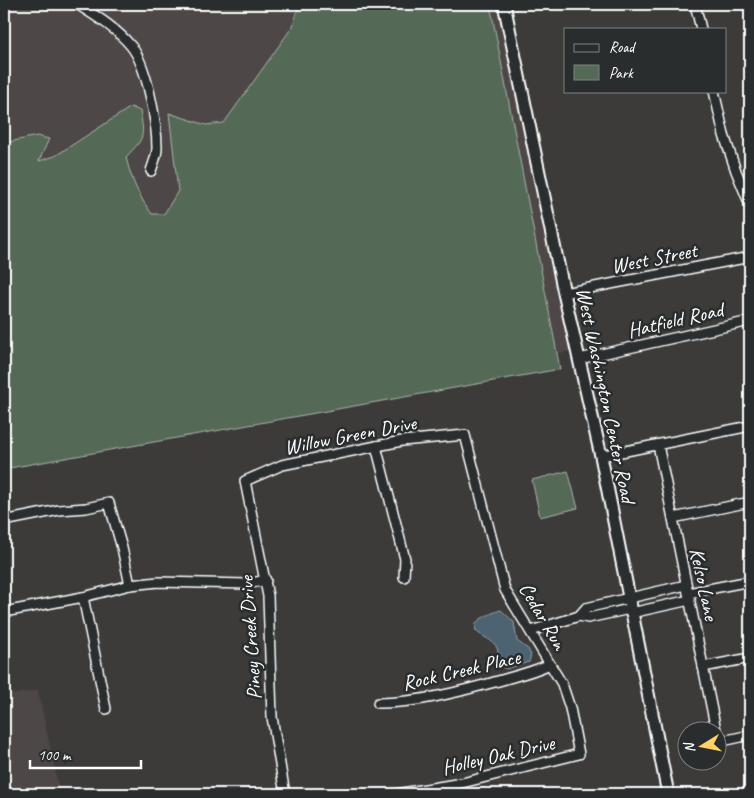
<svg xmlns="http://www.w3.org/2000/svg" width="754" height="798" viewBox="0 0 754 798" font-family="Caveat,sans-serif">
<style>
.built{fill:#4e4746}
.green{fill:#556a56;stroke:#aab4aa}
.water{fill:#4e6372;stroke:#95a1aa}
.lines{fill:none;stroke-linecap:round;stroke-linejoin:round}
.minor-casing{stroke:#fff;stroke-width:12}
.secondary-casing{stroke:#fff;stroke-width:15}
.minor{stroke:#2a2d2e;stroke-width:9}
.secondary{stroke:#2a2d2e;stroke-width:11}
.labels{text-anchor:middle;stroke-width:5;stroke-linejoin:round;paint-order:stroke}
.street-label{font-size:21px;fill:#fff;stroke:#2a2d2e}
</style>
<rect width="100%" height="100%" fill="#3d3a3a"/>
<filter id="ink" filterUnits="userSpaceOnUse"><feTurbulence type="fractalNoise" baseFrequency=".02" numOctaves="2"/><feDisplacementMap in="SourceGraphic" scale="10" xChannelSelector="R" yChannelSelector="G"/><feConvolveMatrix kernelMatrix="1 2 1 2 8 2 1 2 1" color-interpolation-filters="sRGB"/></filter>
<g filter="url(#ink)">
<g class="built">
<polygon points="4,4 501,4 572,351 4,457"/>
<polygon points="38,690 60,794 4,794 4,696"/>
</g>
<g class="green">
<path d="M299,4h191l70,365 -556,100v-326l33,-7 12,3 -10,22 16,-5 76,-49 9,4c5,27 4,27 -14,46 5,22 13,40 26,57h12l14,-23 -9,-78 37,12 18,-2 69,-97z"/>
<polygon points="568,471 578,508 540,517 532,480"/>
</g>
<path class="water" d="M501,610l13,12 3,19 11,8 3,6 -2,7 -23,7c-11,-4 -6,-12 -9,-21 -3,-8 -15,-11 -21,-17 -1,-4 -1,-6 1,-9 3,-4 19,-11 24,-12z"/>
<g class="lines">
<g class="minor-casing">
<g id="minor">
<path d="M77,4c19,12 39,24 54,42 16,19 26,77 26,102 0,8 -4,16 -6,23"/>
<polyline points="695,4 701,29"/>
<polyline points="714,91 724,135 736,171 750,205"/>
<polyline points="564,293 750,257"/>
<polyline points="579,359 750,321"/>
<polyline points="658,445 716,730"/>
<polyline points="376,446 405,559 404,577"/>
<polyline points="601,456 750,426"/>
<polyline points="673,518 750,502"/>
<polyline points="4,521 59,510 86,508 109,503 122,548 130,585"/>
<polyline points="688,593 750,581"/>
<polyline points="83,597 106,709"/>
<polyline points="4,612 83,597 130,585 158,582 247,584 266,580"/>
<polyline points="631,613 690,600"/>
<polyline points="579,616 586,608 686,585"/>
<polyline points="531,631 579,616 588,618 630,609"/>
<polyline points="703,667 750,658"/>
<path d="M378,703c38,0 76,-10 113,-20 20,-6 40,-10 59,-19"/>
<polyline points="716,734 720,739 727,740 750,735"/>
<polyline points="285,794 272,717 268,596 245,481 282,465 402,441 465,435 505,590 562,684 570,708 579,754 462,783 396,794"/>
</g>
</g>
<g class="secondary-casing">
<polyline id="secondary" points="504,4 564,293 601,456 668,794"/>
</g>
<use href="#minor" class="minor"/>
<use href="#secondary" class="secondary"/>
</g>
</g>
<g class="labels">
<g class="street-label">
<text transform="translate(654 258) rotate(-11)" y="7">West Street</text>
<text transform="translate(675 320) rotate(-13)" y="7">Hatfield Road</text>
<text transform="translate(606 395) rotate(78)" y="7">West Washington Center Road</text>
<text transform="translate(350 435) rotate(-11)" y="7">Willow Green Drive</text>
<text transform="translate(704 584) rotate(78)" y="7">Kelso Lane</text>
<text transform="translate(543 616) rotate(60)" y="7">Cedar Run</text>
<text transform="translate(250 638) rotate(-94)" y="7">Piney Creek Drive</text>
<text transform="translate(461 670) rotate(-13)" y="7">Rock Creek Place</text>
<text transform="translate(498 755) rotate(-13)" y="7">Holley Oak Drive</text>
</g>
</g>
<rect width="754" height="798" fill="none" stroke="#2a2d2e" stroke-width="20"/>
<rect x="10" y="10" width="734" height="778" fill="none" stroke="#fff" stroke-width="2" filter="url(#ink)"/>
<rect x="564" y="28" width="162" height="65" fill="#2a2d2e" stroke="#7f8182"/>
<rect x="574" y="44" width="25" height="8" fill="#2a2d2e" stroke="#7f8182"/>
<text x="609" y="52" font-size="15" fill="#ffffff">Road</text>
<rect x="574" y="65" width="25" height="15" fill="#556a56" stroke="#7f8182"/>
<text x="609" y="78" font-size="15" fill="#ffffff">Park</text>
<g transform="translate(702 746) rotate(260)"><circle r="24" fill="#2a2d2e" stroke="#7f8182"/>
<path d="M0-4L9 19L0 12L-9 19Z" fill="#ffd166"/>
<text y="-8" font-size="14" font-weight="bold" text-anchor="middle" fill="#ffffff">N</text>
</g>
<path d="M30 760v8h111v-8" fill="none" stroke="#ffffff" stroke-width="2.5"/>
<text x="38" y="760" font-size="15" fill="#ffffff" stroke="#2a2d2e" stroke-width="4" paint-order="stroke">100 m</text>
</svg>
